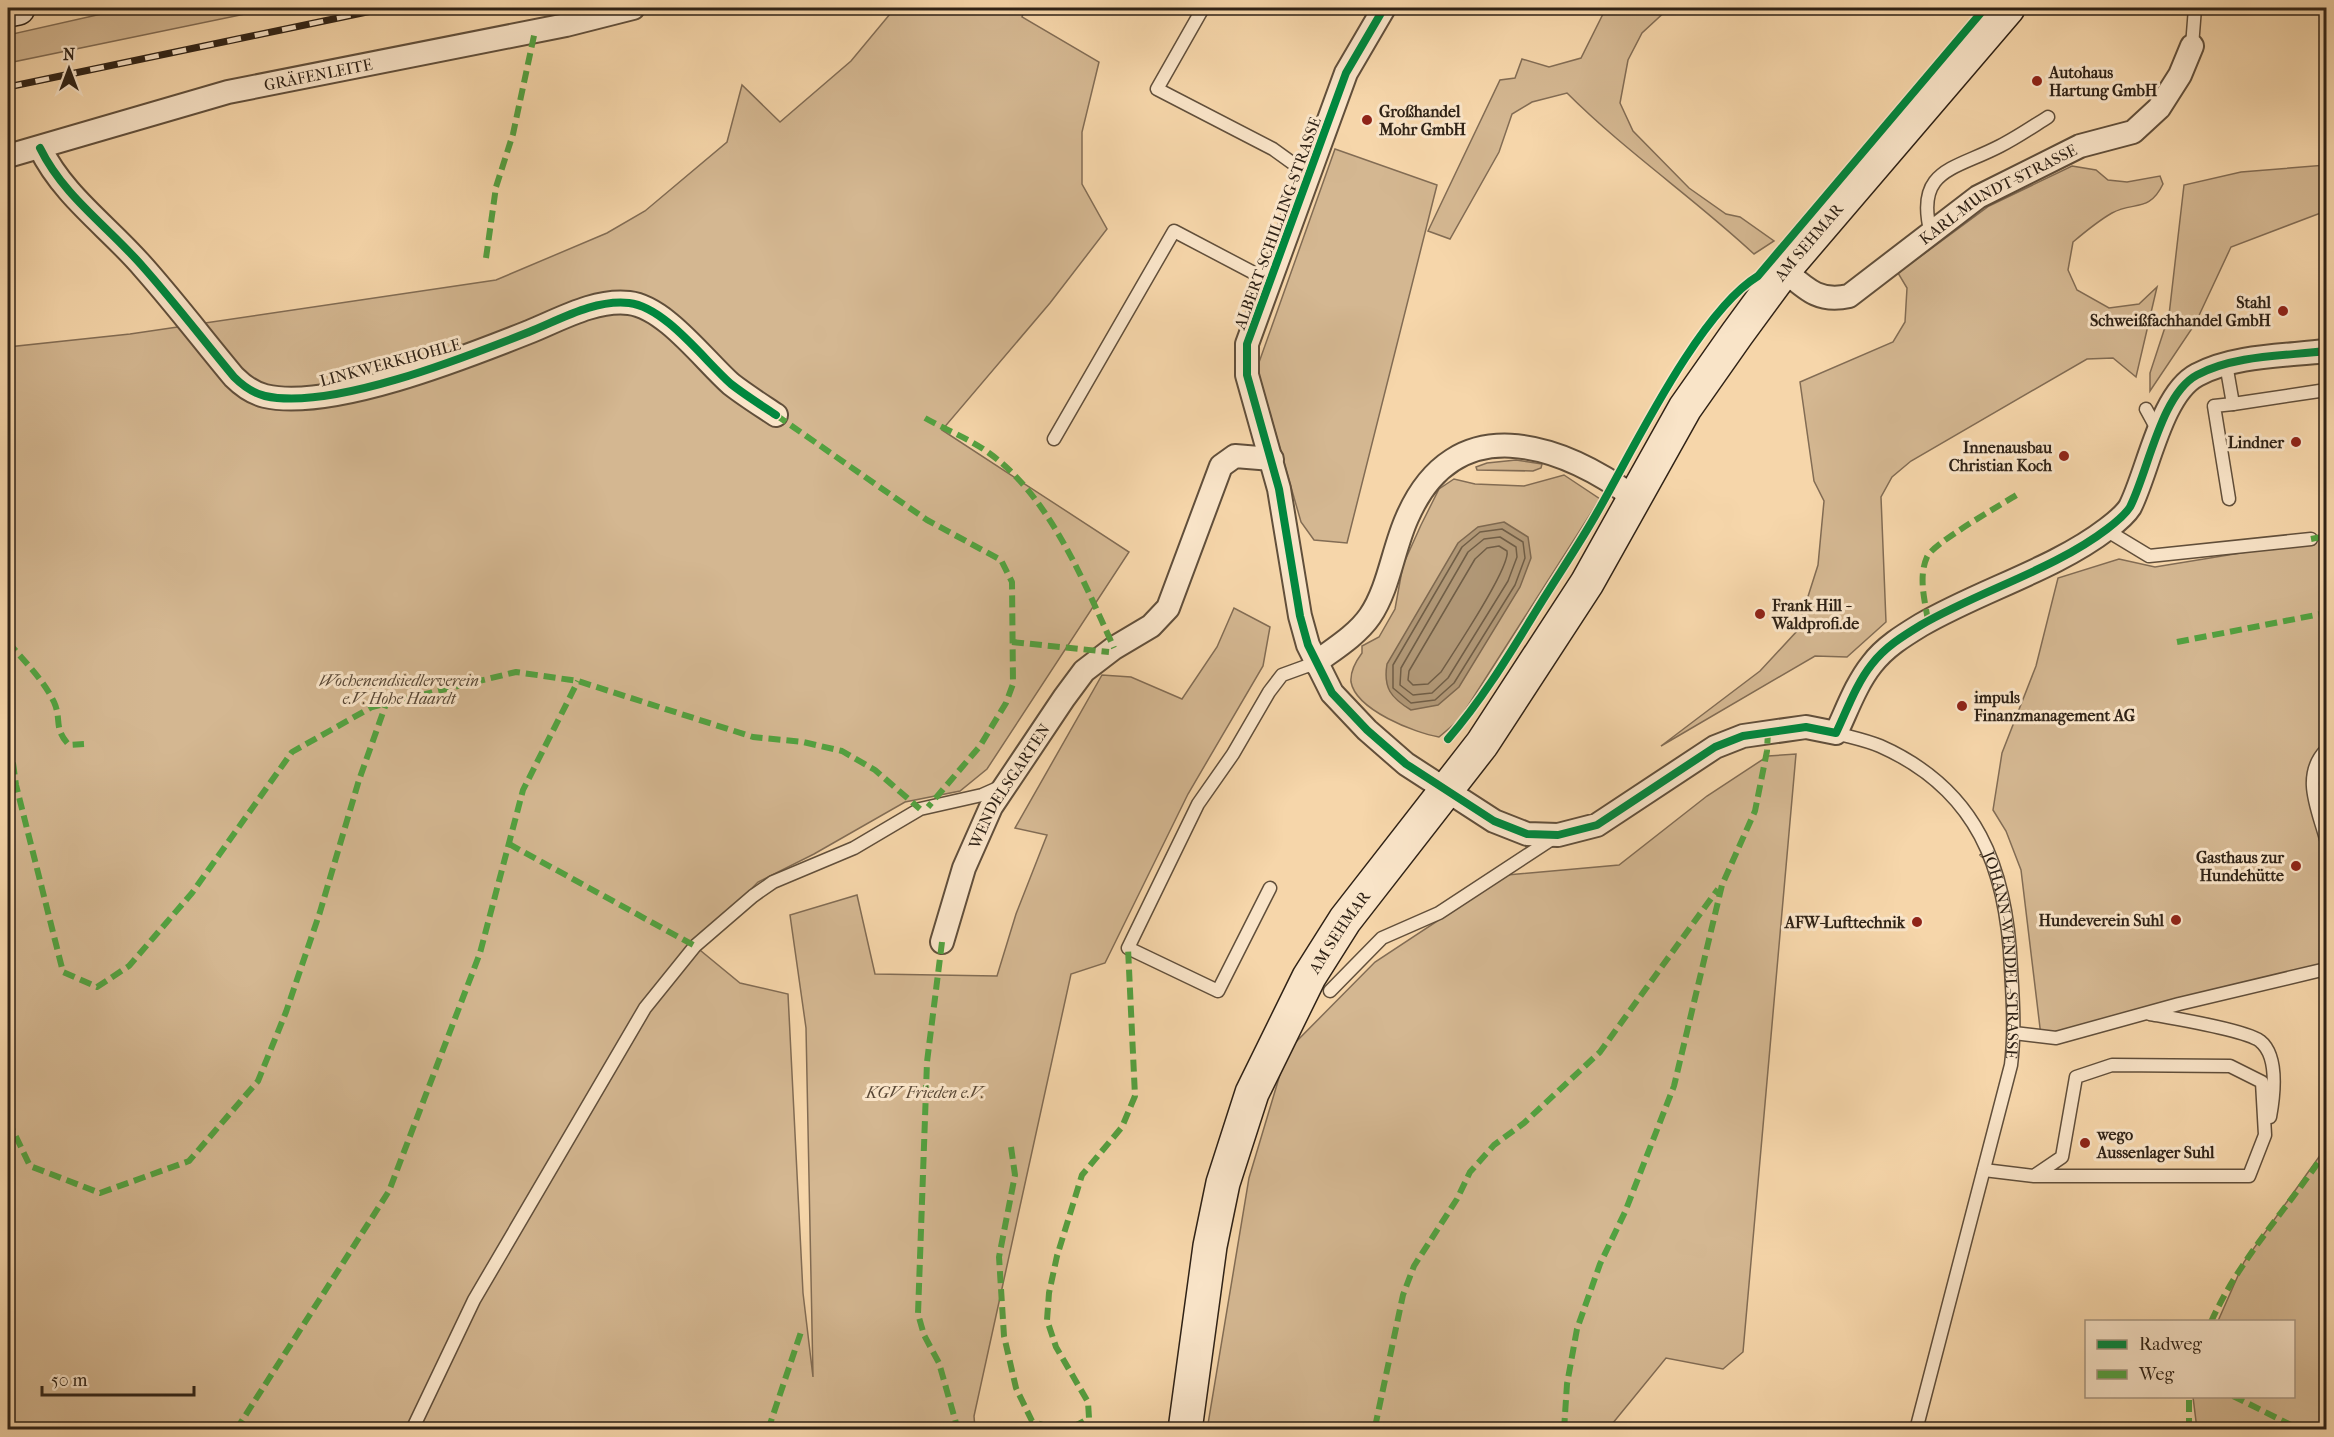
<svg xmlns="http://www.w3.org/2000/svg" width="2334" height="1437" viewBox="0 0 2334 1437" font-family="'IM FELL French Canon',serif">
<style>
.green{fill:#d4b791;stroke:#826c54;stroke-width:1.5}
.water{fill:#b29978;stroke:#7e6951;stroke-width:1.5}
.lines{fill:none;stroke-linecap:round;stroke-linejoin:round}
.shore{stroke:#705e47;stroke-width:1.5}
.lane-casing{stroke:#614f3b;stroke-width:15}
.street-casing{stroke:#614f3b;stroke-width:26}
.secondary-casing{stroke:#2f2216;stroke-width:36}
.lane{stroke:#f9e4c8;stroke-width:12}
.street{stroke:#f9e4c8;stroke-width:22}
.secondary{stroke:#f9e4c8;stroke-width:33}
.rail-casing{stroke:#2f2216;stroke-width:7}
.rail{stroke:#f9e4c8;stroke-width:4.5;stroke-dasharray:14;stroke-linecap:butt}
.quiet{stroke:#52a240;stroke-width:6;stroke-dasharray:12 6;stroke-linecap:butt}
.cycleway-casing{stroke:#f9e4c8;stroke-width:11}
.cycleway{stroke:#00873e;stroke-width:8}
.poi-dot{fill:#8f2418;stroke:#f9e4c8;stroke-width:2}
.labels{text-anchor:middle;stroke-width:6;stroke-linejoin:round;paint-order:stroke}
.poi-label{font-size:16px;font-weight:bold;fill:#2f2216;stroke:#f9e4c8;text-anchor:end}
.street-label{font-size:16px;fill:#2f2216;stroke:#f9e4c8}
.park-label{font-size:16px;font-style:italic;fill:#584735;stroke:#f9e4c8}
</style>
<rect width="100%" height="100%" fill="#f6d6aa"/>
<filter id="stains"><feTurbulence type="fractalNoise" baseFrequency=".00333" numOctaves="4"/><feColorMatrix values="0 0 0 0 .2 0 0 0 0 .09 0 0 0 0 .02 0 0 0 .5 -.17"/></filter>
<radialGradient id="worn" r=".72"><stop offset=".6" stop-color="#630" stop-opacity="0"/><stop offset="1" stop-color="#630" stop-opacity=".3"/></radialGradient>
<g class="green">
<polygon points="128,8 274,8 8,63 8,35"/>
<polygon points="895,8 1025,8 1022,17 1099,62 1082,132 1082,184 1107,229 1050,303 942,430 1129,552 987,769 960,791 905,802 814,854 758,882 695,946 740,983 788,994 803,1293 813,1377 806,1028 790,915 857,895 875,974 997,976 1016,914 1047,835 1015,828 1102,675 1131,677 1182,699 1217,647 1234,608 1270,627 1263,666 1188,794 1105,963 1071,974 974,1416 975,1429 8,1429 8,347 130,334 496,280 607,233 645,211 727,142 742,85 780,122 851,61"/>
<path d="M1606,8h63l-27,25 -14,27 -8,43 13,28 56,57 37,26 14,3 34,24 -20,13c-60,-56 -129,-103 -187,-161l-35,9 -20,12 -13,38 -49,87 -22,-8 72,-151 15,-2 7,-19 27,8 32,-9z"/>
<polygon points="1335,149 1437,185 1347,543 1314,540 1301,522 1257,368"/>
<polygon points="2326,165 2326,211 2231,247 2195,324 2150,391 2150,373 2169,315 2184,185 2241,172"/>
<path d="M2072,166l24,4 12,10 19,2 33,-6 3,8c-14,29 -29,17 -51,29 -14,8 -26,18 -39,29l-5,28 9,20 32,18 30,-4 18,-17 -21,90 -23,-19 -26,1 -176,102 -19,16 -11,20 5,125 -39,35 -32,-1 -154,90 99,-75 37,-40 21,-66 6,-64 -10,-20 -14,-99 93,-40 12,-20 2,-34 -9,-15 91,-67z"/>
<polygon points="1516,460 1542,464 1541,468 1533,471 1477,470 1476,467 1487,463"/>
<path d="M1564,475l36,24 -141,221 -20,17c-24,-4 -83,-27 -88,-55 -1,-11 5,-21 11,-29v-7l17,-9 16,-28 8,-44 18,-40 18,-36 15,-10 21,5 49,2z"/>
<polygon points="2326,539 2326,969 2041,1036 2021,870 2006,831 1993,810 2002,753 2036,666 2058,578 2119,559 2155,567"/>
<polygon points="1796,754 1743,1352 1723,1369 1666,1358 1608,1429 1207,1430 1249,1178 1287,1051 1375,962 1507,875 1619,865 1707,796 1768,756"/>
<polygon points="2326,1147 2326,1429 2197,1429 2193,1397 2294,1396 2294,1322 2218,1321 2244,1262"/>
<polygon points="2178,1425 2178,1429 2060,1429"/>
</g>
<path class="water" d="M1504,522l24,15 3,21 -11,29 -61,100 -21,18 -27,5c-20,-12 -28,-22 -24,-46l71,-121 20,-16z"/>
<g class="lines">
<g class="shore">
<polygon points="1502,529 1523,542 1525,558 1515,585 1454,683 1435,700 1411,703 1393,688 1393,665 1462,547 1480,532"/>
<polygon points="1500,537 1516,547 1517,557 1508,581 1448,678 1432,693 1413,695 1400,685 1401,668 1468,552 1484,539"/>
<path d="M1499,546l8,5c4,16 -54,102 -66,121l-13,12 -15,1 -5,-5 1,-9 66,-112 12,-11z"/>
</g>
<g class="lane-casing">
<g id="lane">
<polyline points="1203,8 1157,89 1273,149 1309,175"/>
<polyline points="2192,46 2195,8"/>
<path d="M1931,234c-17,-65 23,-64 69,-88 16,-8 32,-19 48,-29"/>
<polyline points="2226,364 2233,404 2326,390"/>
<polyline points="2146,409 2158,431"/>
<polyline points="1054,439 1174,231 1271,282"/>
<polyline points="2229,499 2214,406 2233,404"/>
<polyline points="2106,530 2149,556 2311,539"/>
<path id="s1" d="M1836,733c14,4 30,7 44,13 97,43 127,122 131,223 2,32 4,64 0,96l-95,365"/>
<path d="M2326,750c-25,26 -8,59 0,89"/>
<polyline points="1270,888 1218,991 1128,948 1198,804 1233,754 1269,692 1282,675 1315,663"/>
<polyline points="1330,991 1382,938 1439,913 1555,837"/>
<path d="M2150,1014c22,4 95,16 110,27 19,15 14,54 10,76"/>
<polyline points="2014,1033 2056,1038 2179,1004 2326,969"/>
<polyline points="1984,1170 2034,1176 2249,1176 2265,1135 2262,1082 2230,1066 2112,1065 2076,1077 2062,1157 2034,1176"/>
<polyline points="412,1430 474,1300 645,1008 695,946 753,896 773,882 854,848 920,809 982,795 1000,787"/>
</g>
</g>
<g class="street-casing">
<g id="street">
<path d="M1384,8l-38,65 -99,271v31l32,114 21,127 8,29 24,48 35,37 39,34 88,57 33,13 31,1 39,-10 118,-78 28,-11 63,-9 30,6c11,-23 20,-49 36,-69 13,-17 31,-28 49,-39 58,-34 134,-56 186,-96 8,-6 18,-14 23,-22 18,-35 31,-113 67,-132 37,-20 88,-19 129,-24"/>
<path d="M40,148c24,49 69,79 104,120 31,35 60,73 90,109 9,9 19,16 31,19 66,15 201,-39 264,-64 30,-12 66,-33 100,-29 36,4 75,57 102,81 14,11 30,21 45,31"/>
<path id="s2" d="M8,156l220,-64 338,-67 67,-17"/>
<path id="s3" d="M1784,270c22,19 35,33 65,26l129,-99 102,-51 53,-14 26,-24 21,-33 12,-29"/>
<path d="M1315,663c19,-14 42,-28 55,-47 19,-28 23,-67 37,-98 48,-111 152,-75 228,-20"/>
<path id="s4" d="M942,942l22,-74 27,-61 73,-109 20,-27 30,-23 37,-22 17,-18 53,-142 14,-10 37,3"/>
</g>
</g>
<g class="secondary-casing">
<g id="secondary">
<polyline points="8,10 18,8"/>
<path id="s5" d="M1185,1430l25,-184 13,-63 29,-90 57,-116 36,-57 137,-176 105,-161 98,-175 52,-74 47,-64 224,-262"/>
</g>
</g>
<use href="#lane" class="lane"/>
<use href="#street" class="street"/>
<use href="#secondary" class="secondary"/>
<g class="rail-casing">
<polyline id="rail" points="8,87 386,8"/>
</g>
<use href="#rail" class="rail"/>
<g class="quiet">
<polyline points="486,258 496,187 513,134 535,31"/>
<polyline points="776,415 927,520 1001,560 1012,582 1013,684 1006,703 980,746 928,807"/>
<path d="M925,418c21,12 45,21 64,35 61,44 95,129 125,195"/>
<polyline points="2311,539 2326,536"/>
<path d="M1928,621c-3,-20 -10,-44 -1,-64 6,-14 74,-52 91,-63"/>
<path d="M8,642c16,19 35,37 46,60 8,18 -1,26 15,43l15,-1"/>
<polyline points="1012,642 1109,652"/>
<polyline points="2177,642 2326,613"/>
<polyline points="8,727 16,785 63,972 97,987 129,966 192,893 292,752 372,707 516,672 578,681 753,737 803,742 842,751 875,770 920,809"/>
<polyline points="509,844 695,946"/>
<polyline points="942,942 927,1062 918,1314 924,1335 939,1363 958,1430"/>
<polyline points="8,1120 30,1166 100,1193 189,1161 258,1081 286,1012 320,912 359,780 386,704"/>
<path d="M1011,1147l4,28 -16,82 5,79 12,52 16,33c26,10 33,12 57,-3l-1,-16 -32,-55 -9,-27 2,-27 8,-37 25,-81 40,-48 13,-31 -7,-148"/>
<path d="M2211,1322c28,-63 77,-114 115,-171"/>
<polyline points="2233,1396 2301,1430"/>
<polyline points="1375,1427 1403,1295 1414,1266 1457,1199 1470,1172 1494,1145 1524,1123 1600,1052 1718,889"/>
<polyline points="236,1430 389,1191 480,953 523,790 578,681"/>
<polyline points="768,1430 801,1332"/>
<polyline points="1564,1430 1567,1384 1577,1329 1600,1264 1625,1212 1674,1086 1722,885 1755,811 1767,751 1768,731"/>
<polyline points="2189,1430 2189,1396"/>
</g>
<g class="cycleway-casing">
<g id="cycleway">
<path d="M1384,8l-38,65 -99,271v31l32,114 21,127 8,29 24,48 35,37 39,34 88,57 33,13 31,1 39,-10 118,-78 28,-11 63,-9 30,6c11,-23 20,-49 36,-69 13,-17 31,-28 49,-39 58,-34 134,-56 186,-96 8,-6 18,-14 23,-22 18,-35 31,-113 67,-132 37,-20 88,-19 129,-24"/>
<path d="M40,148c24,49 69,79 104,120 31,35 60,73 90,109 9,9 19,16 31,19 66,15 201,-39 264,-64 30,-12 66,-33 100,-29 36,4 75,57 102,81 14,11 30,21 45,31"/>
<path d="M1448,739c34,-39 61,-84 88,-128 20,-33 43,-66 62,-100 36,-63 101,-199 160,-235l227,-268"/>
</g>
</g>
<use href="#cycleway" class="cycleway"/>
</g>
<g class="poi-dot">
<circle cx="2037" cy="81" r="6"/>
<circle cx="1367" cy="120" r="6"/>
<circle cx="2283" cy="311" r="6"/>
<circle cx="2296" cy="442" r="6"/>
<circle cx="2064" cy="456" r="6"/>
<circle cx="1760" cy="614" r="6"/>
<circle cx="1962" cy="706" r="6"/>
<circle cx="2296" cy="866" r="6"/>
<circle cx="2176" cy="920" r="6"/>
<circle cx="1917" cy="922" r="6"/>
<circle cx="2085" cy="1143" r="6"/>
</g>
<g class="labels">
<g class="poi-label">
<text x="2049" y="78" text-anchor="start">Autohaus<tspan x="2049" dy="18">Hartung GmbH</tspan></text>
<text x="1379" y="117" text-anchor="start">Großhandel<tspan x="1379" dy="18">Mohr GmbH</tspan></text>
<text x="2271" y="308">Stahl<tspan x="2271" dy="18">Schweißfachhandel GmbH</tspan></text>
<text x="2284" y="448">Lindner</text>
<text x="2052" y="453">Innenausbau<tspan x="2052" dy="18">Christian Koch</tspan></text>
<text x="1772" y="611" text-anchor="start">Frank Hill -<tspan x="1772" dy="18">Waldprofi.de</tspan></text>
<text x="1974" y="703" text-anchor="start">impuls<tspan x="1974" dy="18">Finanzmanagement AG</tspan></text>
<text x="2284" y="863">Gasthaus zur<tspan x="2284" dy="18">Hundehütte</tspan></text>
<text x="2164" y="926">Hundeverein Suhl</text>
<text x="1905" y="928">AFW-Lufttechnik</text>
<text x="2097" y="1140" text-anchor="start">wego<tspan x="2097" dy="18">Aussenlager Suhl</tspan></text>
</g>
<g class="street-label">
<text dy="6" stroke="none"><textPath href="#s2" startOffset="321">GRÄFENLEITE</textPath></text>
<text dy="6" stroke="none"><textPath href="#s3" startOffset="255">KARL-MUNDT-STRASSE</textPath></text>
<text transform="translate(1277 223) rotate(-70)" y="6">ALBERT-SCHILLING-STRASSE</text>
<text dy="6" stroke="none"><textPath href="#s5" startOffset="1364">AM SEHMAR</textPath></text>
<text transform="translate(390 362) rotate(-15)" y="6">LINKWERKHOHLE</text>
<text dy="6" stroke="none"><textPath href="#s4" startOffset="171">WENDELSGARTEN</textPath></text>
<text dy="6" stroke="none"><textPath href="#s5" startOffset="528">AM SEHMAR</textPath></text>
<text dy="6" stroke="none"><textPath href="#s1" startOffset="306">JOHANN-WENDEL-STRASSE</textPath></text>
</g>
<g class="park-label">
<text x="399" y="686">Wochenendsiedlerverein<tspan x="399" dy="18">e.V. Hohe Haardt</tspan></text>
<text x="925" y="1098">KGV Frieden e.V.</text>
</g>
</g>
<rect width="2334" height="1437" fill="none" stroke="#f6d6aa" stroke-width="30"/>
<rect x="9" y="9" width="2316" height="1419" fill="none" stroke="#2f2216" stroke-width="3"/>
<rect x="15" y="15" width="2304" height="1407" fill="none" stroke="#2f2216" stroke-width="1.5"/>
<rect x="2085" y="1320" width="210" height="78" fill="#f9e4c8" stroke="#a89681" stroke-width="1.5"/>
<rect x="2097" y="1340" width="30" height="9" fill="#00873e" stroke="#a89681" stroke-width="1.5"/>
<text x="2139" y="1350" font-size="18" fill="#2f2216">Radweg</text>
<rect x="2097" y="1370" width="30" height="9" fill="#52a240" stroke="#a89681" stroke-width="1.5"/>
<text x="2139" y="1380" font-size="18" fill="#2f2216">Weg</text>
<g transform="translate(69 69)" stroke="#f9e4c8" stroke-width="4.5" paint-order="stroke">
<path d="M0-4.5L10 22L0 15L-10 22Z" fill="#2f2216"/>
<text y="-9" font-size="16" font-weight="bold" text-anchor="middle" fill="#2f2216">N</text>
</g>
<path d="M42 1386v9h152v-9" fill="none" stroke="#2f2216" stroke-width="3"/>
<text x="51" y="1386" font-size="18" fill="#2f2216" stroke="#f9e4c8" stroke-width="4.5" paint-order="stroke">50 m</text>
<rect width="100%" height="100%" filter="url(#stains)"/>
<rect width="100%" height="100%" fill="url(#worn)"/>
</svg>
